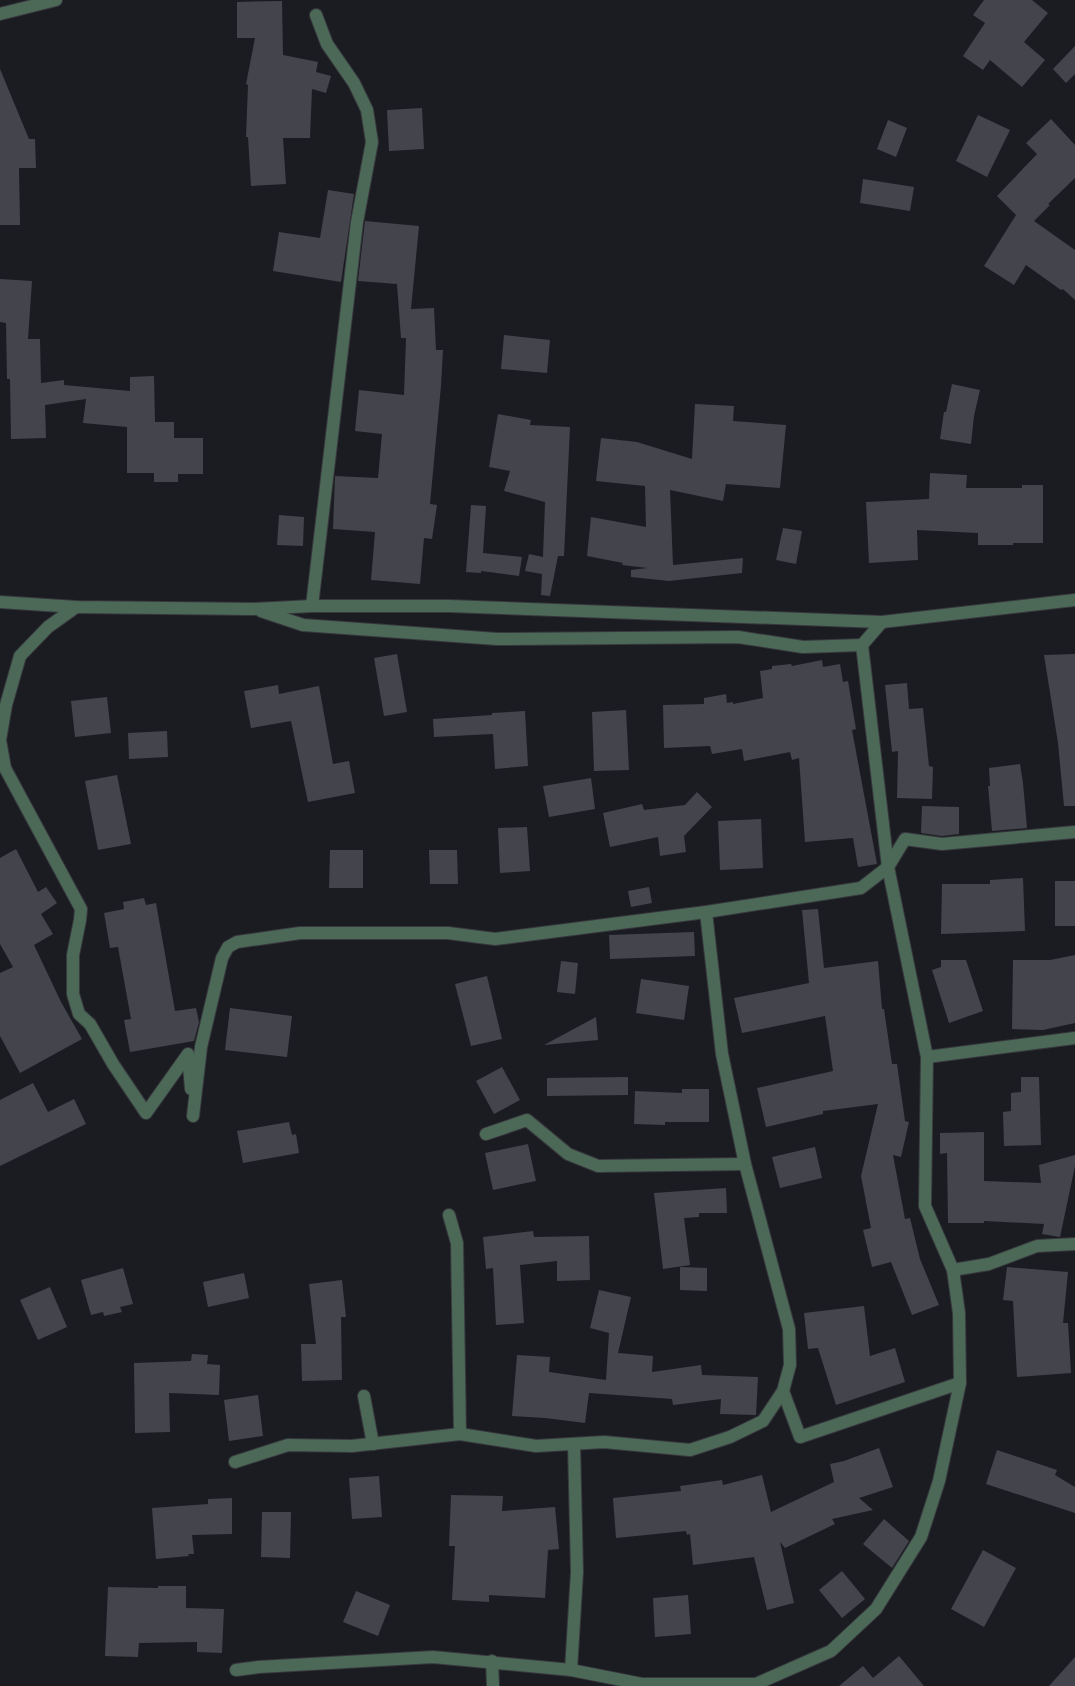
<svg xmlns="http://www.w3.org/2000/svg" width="1075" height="1686" viewBox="0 0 1075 1686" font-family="Ubuntu,sans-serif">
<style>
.building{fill:#44444c}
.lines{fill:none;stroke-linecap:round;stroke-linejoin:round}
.street-casing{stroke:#37383e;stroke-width:14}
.street{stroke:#4c6957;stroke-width:12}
</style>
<rect width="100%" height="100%" fill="#1b1c22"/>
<g class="building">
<polygon points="984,0 1032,0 1048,13 1024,42 1045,60 1022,87 990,60 983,70 963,56 985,23 973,15"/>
<polygon points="282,1 283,55 318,62 316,72 331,76 326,93 312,89 310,138 283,138 286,184 251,186 248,137 246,137 248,85 246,84 255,38 237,38 237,2"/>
<polygon points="1075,46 1075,74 1066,83 1053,69"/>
<polygon points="0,69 29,139 35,139 36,168 19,168 20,225 0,225"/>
<polygon points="422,108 424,149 389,151 387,110"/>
<polygon points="978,115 1010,130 987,177 956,161"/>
<polygon points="1051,119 1075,145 1075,178 1048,204 1050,205 1034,221 1075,250 1075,300 1063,289 1061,290 1026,265 1014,285 984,266 1016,215 997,196 1037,154 1026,143"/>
<polygon points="888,120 907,128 896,157 877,149"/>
<polygon points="863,179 914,187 910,211 860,203"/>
<polygon points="328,190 354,194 341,282 273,271 279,232 320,238"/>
<polygon points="365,221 419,226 411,309 434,308 436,350 443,350 441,386 430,504 437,505 432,539 424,538 420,584 371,580 375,532 333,529 335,476 378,478 382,434 355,431 359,390 404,395 406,338 401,338 397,284 358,281"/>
<polygon points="0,279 32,281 28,339 40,339 41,383 64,380 64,385 130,391 130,377 154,376 155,422 174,422 174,438 203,438 203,474 178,474 178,482 154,482 154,473 127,473 127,427 83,423 86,399 45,405 46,438 11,439 10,379 7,379 6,323 0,322"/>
<polygon points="504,335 550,340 547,373 501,369"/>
<polygon points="952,384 980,390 974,416 971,444 940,439 944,412 946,412"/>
<polygon points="695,404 734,406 733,421 786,425 780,488 726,484 723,501 670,490 673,565 743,558 742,573 669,581 631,577 631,570 648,568 622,565 623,563 587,556 591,517 646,527 645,486 596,481 601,438 637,442 692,459"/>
<polygon points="498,414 531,420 530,425 570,427 564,556 558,556 550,596 541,595 542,574 525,571 529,554 543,557 545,502 504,491 510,471 489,467"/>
<polygon points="930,473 967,475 966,488 1022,488 1022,485 1043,485 1043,543 1013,543 1013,545 978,545 978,533 917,530 918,560 869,563 866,502 929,499"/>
<polygon points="471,505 486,506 483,553 522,557 519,576 481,571 481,573 466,572"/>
<polygon points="279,515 304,517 303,546 277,545"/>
<polygon points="783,528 802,531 796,564 776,560"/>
<polygon points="397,654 407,712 384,716 374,658"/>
<polygon points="1075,654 1075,806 1064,806 1058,743 1044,655"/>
<polygon points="822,660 823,667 840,664 843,682 848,681 856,729 852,730 877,864 858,867 853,838 805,842 799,758 792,760 790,752 744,761 742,749 712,754 710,746 664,748 663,705 704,704 704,698 726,694 727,703 733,702 733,704 763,698 760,671 772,669 772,666 791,664 792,666"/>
<polygon points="907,683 909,709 923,708 929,766 933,767 932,799 897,798 898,751 892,752 885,685"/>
<polygon points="278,685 279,694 319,686 333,764 349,761 355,793 308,802 291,721 251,728 244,691"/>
<polygon points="107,697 111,733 75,737 71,701"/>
<polygon points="626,710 629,770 594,771 592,712"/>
<polygon points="525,711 528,766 495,769 493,734 434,737 433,719 492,715 492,713"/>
<polygon points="167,731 168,757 129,759 128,733"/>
<polygon points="1020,764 1023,783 1027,828 992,831 988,786 990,786 989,768"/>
<polygon points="117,775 131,844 98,850 85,781"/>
<polygon points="591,778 595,809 549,817 543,786"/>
<polygon points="697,792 712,807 684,836 686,852 660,856 658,837 610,847 603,813 642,804 644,810 685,805"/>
<polygon points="922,806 959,807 959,834 942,836 921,833"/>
<polygon points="761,819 763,868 720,870 718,821"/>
<polygon points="527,827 530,871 500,873 498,828"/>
<polygon points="16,849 38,892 46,887 57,903 41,914 53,934 34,945 61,1002 82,1039 20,1073 0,1036 0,973 13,967 0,944 0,858"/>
<polygon points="330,850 363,850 363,888 329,888"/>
<polygon points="429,850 457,850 458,884 430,884"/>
<polygon points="1023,878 1025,931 941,934 942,884 990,884 990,880"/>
<rect x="1055" y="881" width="20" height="45"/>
<polygon points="649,887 652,903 631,907 628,891"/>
<polygon points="144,898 146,905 156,903 175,1011 196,1008 199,1022 194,1041 130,1052 124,1020 131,1019 118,947 110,948 104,913 124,909 123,902"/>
<polygon points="818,909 824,968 878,961 882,1009 884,1009 892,1064 897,1064 905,1121 909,1122 901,1157 893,1155 905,1219 910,1218 920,1259 939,1305 912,1315 891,1262 872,1267 863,1230 871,1228 861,1176 878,1104 823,1111 823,1114 766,1127 757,1088 833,1071 825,1016 742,1033 734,998 809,983 802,910"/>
<polygon points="694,932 695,956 610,959 609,935"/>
<polygon points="1075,955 1075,1023 1043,1030 1012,1029 1013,960 1050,960"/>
<polygon points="941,960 966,960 983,1011 949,1023 932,970 941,967"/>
<polygon points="561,961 578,963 575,994 557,992"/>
<polygon points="487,976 502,1039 471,1046 455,984"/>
<polygon points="641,979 689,986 684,1020 636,1013"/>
<polygon points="230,1008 292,1016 287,1057 225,1050"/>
<polygon points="596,1017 598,1040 544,1045"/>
<polygon points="502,1067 520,1100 494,1114 476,1081"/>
<polygon points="628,1077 628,1095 547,1096 547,1078"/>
<polygon points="1021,1077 1039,1077 1041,1145 1004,1146 1003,1112 1011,1111 1011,1093 1021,1092"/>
<polygon points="33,1083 48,1112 74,1099 86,1124 0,1166 0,1100"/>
<polygon points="682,1089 709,1089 709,1122 665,1122 665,1125 634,1124 635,1091 682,1093"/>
<polygon points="289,1122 292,1135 296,1134 299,1153 243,1163 237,1131"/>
<polygon points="984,1132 984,1181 1041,1183 1039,1165 1075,1155 1075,1166 1060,1237 1042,1234 1044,1224 984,1221 984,1223 948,1223 947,1153 940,1154 940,1133"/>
<polygon points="528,1144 536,1181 493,1190 485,1153"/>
<polygon points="815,1147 822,1178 780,1188 772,1157"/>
<polygon points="726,1188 727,1213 699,1213 699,1217 684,1218 690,1265 663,1269 654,1193"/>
<polygon points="533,1231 534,1237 589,1236 590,1280 557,1281 557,1261 520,1265 524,1323 496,1325 493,1268 486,1269 483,1237"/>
<polygon points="680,1267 707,1268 707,1291 680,1290"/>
<polygon points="1007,1267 1068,1272 1063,1323 1068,1323 1071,1373 1017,1377 1013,1301 1003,1300"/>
<polygon points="123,1268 133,1304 120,1307 122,1312 104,1316 103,1312 91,1315 81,1280"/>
<polygon points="244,1273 249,1298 208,1307 203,1282"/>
<polygon points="342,1280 346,1317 341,1317 342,1380 302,1381 301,1344 316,1344 309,1284"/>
<polygon points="50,1287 67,1327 38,1340 20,1300"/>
<polygon points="599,1290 631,1297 618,1353 653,1356 652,1372 701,1365 702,1375 758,1377 756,1415 720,1414 721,1399 673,1405 672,1399 589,1393 585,1423 545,1418 512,1416 517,1355 550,1357 549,1372 606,1380 609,1333 590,1328"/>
<polygon points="864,1306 870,1356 895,1348 905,1382 836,1405 818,1348 808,1349 804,1313"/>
<polygon points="192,1354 208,1355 207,1364 220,1365 219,1395 169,1393 170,1432 135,1433 134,1363 191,1361"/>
<polygon points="258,1395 263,1436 229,1441 224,1400"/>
<polygon points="879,1448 893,1487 859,1498 873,1510 832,1519 835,1524 785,1548 780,1542 794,1603 767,1610 754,1557 693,1565 690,1534 687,1535 686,1531 616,1538 613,1498 681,1491 680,1486 722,1480 723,1485 762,1475 771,1512 834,1482 830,1464 844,1461"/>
<polygon points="997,1450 1057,1470 1055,1475 1075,1487 1075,1513 986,1484"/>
<polygon points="379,1476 382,1517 352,1519 349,1478"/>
<polygon points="451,1495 503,1496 502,1511 555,1507 559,1549 548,1550 545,1598 489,1595 489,1602 452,1600 455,1546 449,1546"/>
<polygon points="232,1498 232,1534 192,1535 194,1554 188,1554 189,1556 156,1559 152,1508 208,1504 208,1499"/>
<polygon points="262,1512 291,1512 290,1558 261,1557"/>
<polygon points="884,1519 909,1541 892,1568 863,1544"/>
<polygon points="983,1550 1016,1568 984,1627 951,1609"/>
<polygon points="842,1571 865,1599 842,1618 819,1590"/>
<polygon points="158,1586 186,1586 186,1608 224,1609 222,1653 197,1652 197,1642 139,1643 138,1657 105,1656 108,1587 158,1588"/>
<polygon points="356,1591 390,1605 378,1636 343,1622"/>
<polygon points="688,1595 691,1634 655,1637 653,1598"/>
<polygon points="899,1656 924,1686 839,1686 863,1666 873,1678"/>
<polygon points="1075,1657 1075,1686 1049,1686"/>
</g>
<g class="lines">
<g class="street-casing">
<g id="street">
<polyline points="0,14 56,0"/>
<polyline points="0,602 76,607 253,609 312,606 449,606 882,622 1075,600"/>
<polyline points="312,606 357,222 372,142 367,110 354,83 327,44 316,15"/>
<polyline points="76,607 48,627 20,656 6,705 0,740 5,768 81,909 80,920 73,955 73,994 79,1014 90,1024 113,1064 146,1113 188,1054 191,1089"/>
<polyline points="261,611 303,625 497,639 738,637 803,647 862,645"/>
<polyline points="927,1057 1075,1038"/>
<polyline points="193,1116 201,1047 222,958 228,947 237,942 300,933 448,933 495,939 706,912 861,888 888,867 905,839 942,844 1075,832"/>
<polyline points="486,1134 527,1120 568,1154 598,1166 745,1164"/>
<polyline points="449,1215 457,1243 460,1434"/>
<polyline points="953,1270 989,1264 1037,1246 1075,1244"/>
<polyline points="783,1391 800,1437 960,1383"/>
<polyline points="364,1396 373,1444"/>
<polyline points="235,1462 288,1445 352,1446 460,1434 536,1446 604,1442 690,1450 730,1437 763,1421 783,1391 790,1365 789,1329 745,1164 722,1054 706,912"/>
<polyline points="492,1661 493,1686"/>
<polyline points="236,1670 259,1667 433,1657 571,1670 642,1684 756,1684 831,1651 876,1609 921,1537 939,1481 960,1383 959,1313 953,1270 925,1206 927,1057 888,867 862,645 882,622"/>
<polyline points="571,1670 577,1572 574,1444"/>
</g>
</g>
<use href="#street" class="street"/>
</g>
</svg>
